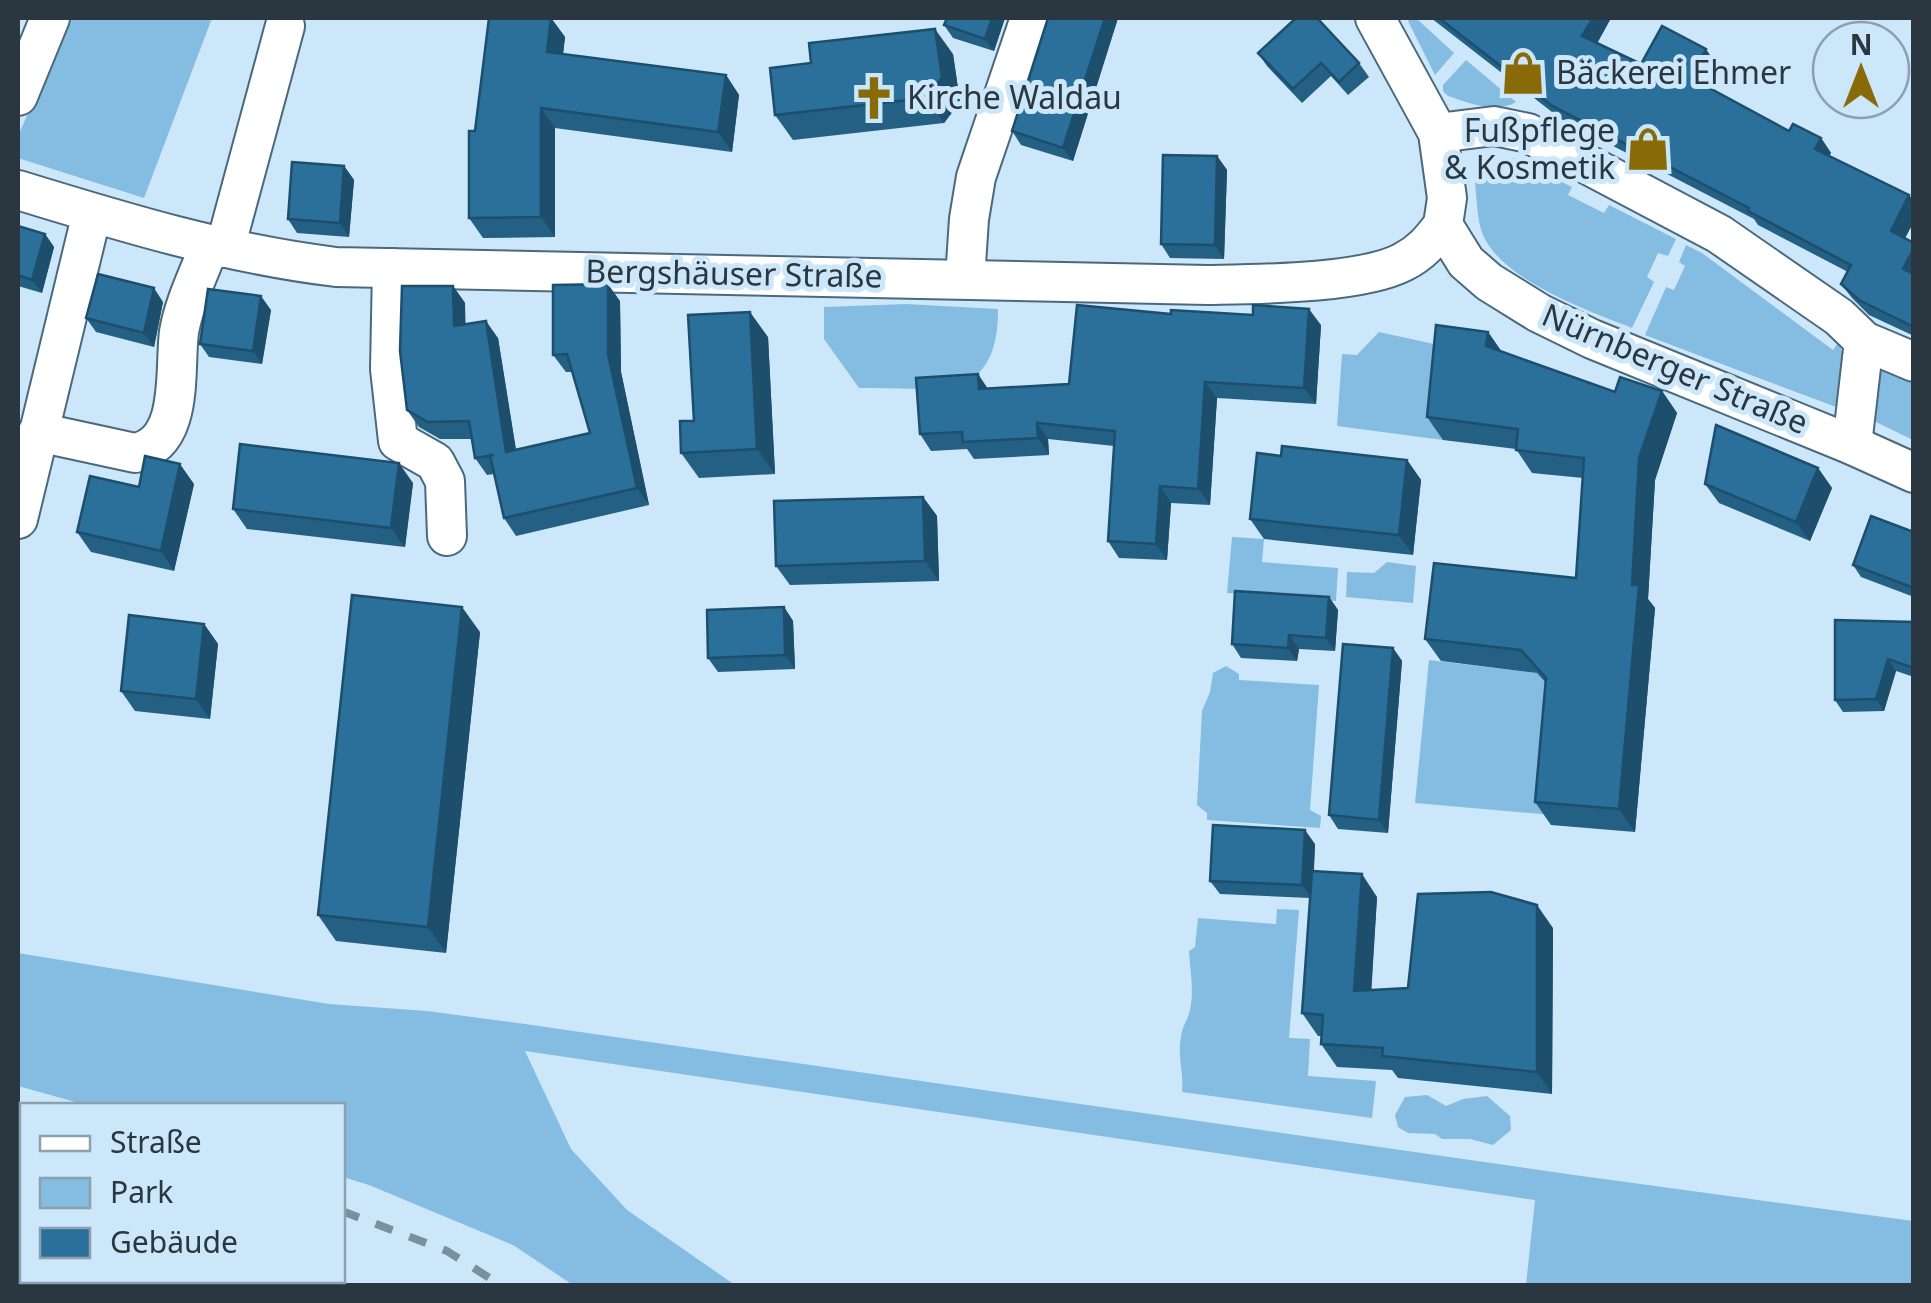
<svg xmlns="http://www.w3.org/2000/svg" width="1931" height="1303" viewBox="0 0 1931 1303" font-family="'Noto Sans',sans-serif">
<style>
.green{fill:#85bce1}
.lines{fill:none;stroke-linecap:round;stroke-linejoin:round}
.minor-casing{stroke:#4b697e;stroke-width:42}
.minor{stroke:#fff;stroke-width:38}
.rail{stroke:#7b8f9c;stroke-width:8;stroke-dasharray:18 18;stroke-linecap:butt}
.wall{fill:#246084}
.shaded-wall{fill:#1d4e6c}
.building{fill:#2a709a;stroke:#1d4e6c;stroke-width:2.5}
.labels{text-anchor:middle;stroke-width:10;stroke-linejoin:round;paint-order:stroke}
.poi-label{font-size:32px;fill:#2a3740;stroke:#cce7f9;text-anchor:start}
.street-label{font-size:32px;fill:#2a3740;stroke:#cce7f9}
</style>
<rect width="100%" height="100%" fill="#cce7f9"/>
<g class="green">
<polygon points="70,18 212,18 144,198 18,158 18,136"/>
<polygon points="1411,18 1416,18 1454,53 1435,75 1408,21"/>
<path d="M1466,60l50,42c-20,12 -47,1 -68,-6l-5,-5v-6z"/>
<path d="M1513,158l59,29 -4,8 36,18 5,-8 67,34 -8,17 -10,-3 -11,24 7,5 -22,46c-43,-17 -129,-47 -149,-93 -7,-17 -6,-42 -9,-61z"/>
<polygon points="1686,245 1702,253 1833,350 1838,343 1845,357 1836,407 1645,335 1666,287 1674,290 1685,266 1679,262"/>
<path d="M906,304l92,5c0,29 -5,61 -35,75 -14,7 -84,4 -104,4l-35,-49v-32z"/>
<polygon points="1379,332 1452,348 1443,440 1337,426 1342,354 1357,355"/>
<polygon points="1887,364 1913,376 1913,440 1874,421 1879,368"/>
<polygon points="1232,537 1264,539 1262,562 1338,568 1336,601 1227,593"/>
<polygon points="1387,562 1416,566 1413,603 1346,597 1347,572 1374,573"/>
<polygon points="1429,660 1537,673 1562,701 1552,815 1415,803"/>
<polygon points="1226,666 1239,674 1239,680 1319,685 1310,810 1321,816 1320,828 1207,820 1207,813 1197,805 1202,711 1210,692 1213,673"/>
<path d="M1277,909l22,1 -10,128 21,1 -2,37 68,5 -4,37 -190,-26c2,-19 -5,-36 -1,-55 1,-9 5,-15 8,-23 6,-21 1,-43 0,-63l6,-4 3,-29 78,6z"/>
<polygon points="18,953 329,1004 427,1011 525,1024 1567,1174 1913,1221 1913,1285 1526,1285 1535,1200 525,1051 571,1149 627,1210 735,1285 573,1285 513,1245 369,1185 343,1177 342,1106 86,1105 18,1086"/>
<polygon points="1427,1095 1446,1106 1463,1099 1487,1096 1510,1116 1511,1130 1493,1145 1470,1139 1442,1139 1435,1134 1408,1133 1398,1127 1395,1115 1405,1097"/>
</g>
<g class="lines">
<g class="minor-casing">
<g id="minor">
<polyline points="1375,18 1438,133 1447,198 1443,225 1466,262 1489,282 1539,313 1592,339 1852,445 1914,473"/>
<polyline points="18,96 50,18"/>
<polyline points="1438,133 1494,126 1528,133 1719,234 1839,317 1864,341 1914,362"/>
<path d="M18,190c104,32 209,64 318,77l872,18c50,-1 153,-1 195,-23 18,-9 28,-21 40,-37"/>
<polyline points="225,248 285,26"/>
<polyline points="392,268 390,369 398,441 435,462 445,481 447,536"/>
<polyline points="965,279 969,219 976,177 1030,18"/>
<path d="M38,432l97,21c50,-10 39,-82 44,-121 5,-30 21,-60 31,-88"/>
<polyline points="1852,445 1864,341"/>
<polyline points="18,519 92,213"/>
</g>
</g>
<use href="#minor" class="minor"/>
<g class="rail">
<polyline points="18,1114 22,1116"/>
<polyline points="342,1211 447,1251 502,1286"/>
</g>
</g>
<g class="wall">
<polygon points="551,18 565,37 563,54 726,75 739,95 732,152 555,128 555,237 483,238 469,218 475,131"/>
<polygon points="947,18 1005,18 994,51 953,38 944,25"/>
<polygon points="1048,18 1118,18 1073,161 1021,145 1012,131"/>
<polygon points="1431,18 1611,18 1597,43 1641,64 1716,64 1705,86 1789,131 1821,138 1831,153 1829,156 1914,201 1914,221 1905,238 1914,243 1914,336 1869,315 1852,298 1841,284 1848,272 1758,225 1754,219 1561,119"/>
<polygon points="1258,53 1359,63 1369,77 1348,95 1331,76 1302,103 1267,66"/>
<polygon points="953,54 960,102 944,123 793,140 775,115"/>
<polygon points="1217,156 1227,170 1224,259 1170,258 1161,244"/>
<polygon points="344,166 354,180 349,237 297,233 288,219"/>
<polygon points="18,226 45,234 54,247 42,293 18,286"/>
<polygon points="453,286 465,303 465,324 498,338 516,450 590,433 572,372 566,372 553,355 620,301 621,372 649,505 516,536 504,518 494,474 487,475 475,458 472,439 440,439 419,427 407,410"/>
<polygon points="163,302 154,347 96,332 86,318"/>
<polygon points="271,310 262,364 209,357 200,344"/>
<polygon points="1171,314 1321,325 1316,404 1217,398 1210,505 1171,503 1167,560 1119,558 1108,541 1114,446 1048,439 1049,455 974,459 967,449 931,451 920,434 978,374 988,389 1069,384"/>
<polygon points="1488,332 1502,352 1615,392 1662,391 1677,413 1655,480 1648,599 1655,608 1635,832 1551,825 1535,802 1546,683 1537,673 1441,661 1425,639 1576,578 1583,478 1532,473 1516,449 1443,440 1427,417"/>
<polygon points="768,337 775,474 699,478 681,453 694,421"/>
<polygon points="1281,456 1407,460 1421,480 1413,555 1264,539 1250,519"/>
<polygon points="1818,468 1832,488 1810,541 1719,503 1705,484"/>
<polygon points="413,483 405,547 247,529 233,509"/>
<polygon points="194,484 174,571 91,552 77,532 139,487"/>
<polygon points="923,497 937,516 939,581 790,585 776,566"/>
<polygon points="1914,532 1914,597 1861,577 1853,565"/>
<polygon points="1329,597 1338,610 1335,651 1299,649 1297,661 1241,658 1232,644"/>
<polygon points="784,607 793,621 795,669 718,672 708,658"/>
<polygon points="1914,622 1914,677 1896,671 1884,711 1843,712 1835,700"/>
<polygon points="204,624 218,644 210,719 135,711 121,691"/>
<polygon points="480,632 446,953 336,941 318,915"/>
<polygon points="1393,648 1402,661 1388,833 1338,829 1329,815"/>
<polygon points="1315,844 1314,871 1377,897 1371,990 1408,988 1553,928 1552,1094 1398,1078 1392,1070 1337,1067 1321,1044 1322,1036 1318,1036 1302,1013 1310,898 1220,894 1210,881"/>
</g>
<g class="shaded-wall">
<polygon points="551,18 565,37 561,72 547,52"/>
<polygon points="992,18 1005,18 994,51 985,39"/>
<polygon points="1105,18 1118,18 1073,161 1063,148"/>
<polygon points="1593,18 1611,18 1593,51 1582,36"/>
<polygon points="935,29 953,54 960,102 944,123 926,98"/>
<polygon points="1706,49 1716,64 1701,93 1691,78"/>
<polygon points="726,75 739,95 732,152 718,132"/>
<polygon points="541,108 555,128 555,237 541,217"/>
<polygon points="1821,138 1831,153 1825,164 1815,149"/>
<polygon points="1217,156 1227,170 1224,259 1215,245"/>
<polygon points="344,166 354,180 349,237 340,223"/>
<polygon points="1909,195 1914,201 1914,221 1901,246 1891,231"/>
<polygon points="45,234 54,247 42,293 32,280"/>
<polygon points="1914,248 1914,283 1903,269"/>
<polygon points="608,284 620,301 621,372 649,505 637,488 608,354"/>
<polygon points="453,286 465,303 466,343 454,326"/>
<polygon points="154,288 163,302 154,347 144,333"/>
<polygon points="261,296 271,310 262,364 253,351"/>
<polygon points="1309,309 1321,325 1316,404 1304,388"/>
<polygon points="750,312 768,337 775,474 757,449"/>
<polygon points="486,321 498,338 519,469 506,452"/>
<polygon points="1488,332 1503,354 1486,346"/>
<polygon points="978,374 989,391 979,389"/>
<polygon points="1205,382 1217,398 1210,505 1198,489"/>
<polygon points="1662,391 1677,413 1655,480 1648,599 1655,608 1635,832 1619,809 1639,458"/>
<polygon points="1037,423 1048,439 1049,455 1038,438"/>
<polygon points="1407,460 1421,480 1413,555 1399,535"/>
<polygon points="399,463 413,483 405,547 391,528"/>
<polygon points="180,464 194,484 174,571 161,551"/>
<polygon points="1818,468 1832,488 1810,541 1796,522"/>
<polygon points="1160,486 1171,503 1167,560 1156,544"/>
<polygon points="923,497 937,516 939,581 925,561"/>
<polygon points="1329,597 1338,610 1335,651 1326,638"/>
<polygon points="462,607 480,632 446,953 428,927"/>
<polygon points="784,607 793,621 795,669 785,655"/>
<polygon points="204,624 218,644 210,719 196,699"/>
<polygon points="1289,635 1299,649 1297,661 1288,648"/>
<polygon points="1393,648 1402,661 1388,833 1379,820"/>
<polygon points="1888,659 1896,671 1884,711 1876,699"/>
<polygon points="1305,830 1315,844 1312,898 1302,885"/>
<polygon points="1362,874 1377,897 1370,1013 1354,991"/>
<polygon points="1537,905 1553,928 1552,1094 1537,1072"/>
</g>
<g class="building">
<polygon points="489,18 551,18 547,52 726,75 718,132 541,108 541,217 469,218 469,131 475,131"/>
<polygon points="947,18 992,18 985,39 944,25"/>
<polygon points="1048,18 1105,18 1063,148 1012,131"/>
<polygon points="1296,18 1317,18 1359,63 1339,82 1321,63 1293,89 1258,53"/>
<polygon points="1439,18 1593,18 1582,36 1641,64 1662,26 1706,49 1691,78 1789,131 1793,124 1821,138 1815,149 1909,195 1891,231 1914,243 1914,248 1903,269 1914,274 1914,327 1859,300 1841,284 1851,265 1748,211 1749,208 1551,105"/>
<polygon points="935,29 942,77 926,98 775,115 770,68 811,63 809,43"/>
<polygon points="1163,155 1217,156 1215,245 1161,244"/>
<polygon points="292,162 344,166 340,223 288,219"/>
<polygon points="18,226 45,234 32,280 18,275"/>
<polygon points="98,274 154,288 144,333 86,318"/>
<polygon points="608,284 608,354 637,488 504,518 490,455 494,455 475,458 469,421 428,422 407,410 400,351 402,286 453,286 454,326 486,321 506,452 590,433 567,354 553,355 553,285"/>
<polygon points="208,289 261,296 253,351 200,344"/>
<polygon points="1077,305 1171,314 1171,310 1253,315 1253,305 1309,309 1304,388 1205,382 1198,489 1160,486 1156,544 1108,541 1115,431 1037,423 1038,438 963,442 962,432 920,434 916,378 978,374 979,389 1069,384"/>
<polygon points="750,312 757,449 681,453 680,421 694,421 688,315"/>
<polygon points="1436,325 1488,332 1486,346 1615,392 1620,377 1662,391 1639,458 1632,585 1639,585 1619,809 1535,802 1546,678 1521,650 1425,639 1434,563 1576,578 1584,458 1516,450 1518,429 1427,417"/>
<polygon points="1716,425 1818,468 1796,522 1705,484"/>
<polygon points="240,444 399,463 391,528 233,509"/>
<polygon points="1282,446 1407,460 1399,535 1250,519 1257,453 1281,456"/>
<polygon points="145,456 180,464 161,551 77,532 90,476 139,487"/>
<polygon points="923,497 925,561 776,566 774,501"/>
<polygon points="1871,516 1914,532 1914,588 1853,565"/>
<polygon points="1235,591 1329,597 1326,638 1289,635 1288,648 1232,644"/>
<polygon points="352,595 462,607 428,927 318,915"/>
<polygon points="784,607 785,655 708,658 707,610"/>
<polygon points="129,615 204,624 196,699 121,691"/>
<polygon points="1835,620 1914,622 1914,668 1888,659 1876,699 1835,700"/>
<polygon points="1343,644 1393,648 1379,820 1329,815"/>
<polygon points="1213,825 1305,830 1302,885 1210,881"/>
<polygon points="1312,871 1362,874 1354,991 1408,988 1418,894 1491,892 1537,905 1537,1072 1382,1056 1383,1048 1321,1044 1323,1015 1302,1013"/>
</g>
<defs>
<g id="shop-bare" transform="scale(3.45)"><path d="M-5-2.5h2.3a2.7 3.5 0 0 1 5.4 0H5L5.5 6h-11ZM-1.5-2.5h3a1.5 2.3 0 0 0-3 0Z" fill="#886a08" stroke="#cce7f9" stroke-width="2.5" paint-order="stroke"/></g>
<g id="church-bare" transform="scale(3.45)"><path d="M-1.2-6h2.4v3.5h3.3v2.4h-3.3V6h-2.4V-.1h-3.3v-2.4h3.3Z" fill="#886a08" stroke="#cce7f9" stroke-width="2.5" paint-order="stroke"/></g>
</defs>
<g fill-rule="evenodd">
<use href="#shop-bare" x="1523" y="73"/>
<use href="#church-bare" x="874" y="98"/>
<use href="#shop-bare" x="1648" y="149"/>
</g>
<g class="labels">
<g class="poi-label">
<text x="1556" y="84">Bäckerei Ehmer</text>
<text x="907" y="109">Kirche Waldau</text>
<text x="1615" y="142" text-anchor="end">Fußpflege<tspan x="1615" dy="37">&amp; Kosmetik</tspan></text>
</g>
<g class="street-label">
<text transform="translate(734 274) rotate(1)" y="11">Bergshäuser Straße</text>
<text transform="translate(1675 369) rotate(23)" y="11">Nürnberger Straße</text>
</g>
</g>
<rect width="1931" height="1303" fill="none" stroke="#2a3740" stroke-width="40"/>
<rect x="20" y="1103" width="325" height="180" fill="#cce7f9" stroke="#8ba1af" stroke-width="2.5"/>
<rect x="40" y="1136" width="50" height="15" fill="#ffffff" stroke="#8ba1af" stroke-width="2.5"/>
<text x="110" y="1153" font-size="30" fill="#2a3740">Straße</text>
<rect x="40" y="1178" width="50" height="30" fill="#85bce1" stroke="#8ba1af" stroke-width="2.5"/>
<text x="110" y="1203" font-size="30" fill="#2a3740">Park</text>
<rect x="40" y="1228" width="50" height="30" fill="#2a709a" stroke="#8ba1af" stroke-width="2.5"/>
<text x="110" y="1253" font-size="30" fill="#2a3740">Gebäude</text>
<g transform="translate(1861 70)"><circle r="48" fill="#cce7f9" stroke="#8ba1af" stroke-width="2.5"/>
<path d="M0-8L18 38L0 25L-18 38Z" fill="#886a08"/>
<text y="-15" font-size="28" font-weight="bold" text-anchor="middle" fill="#2a3740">N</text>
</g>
</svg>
